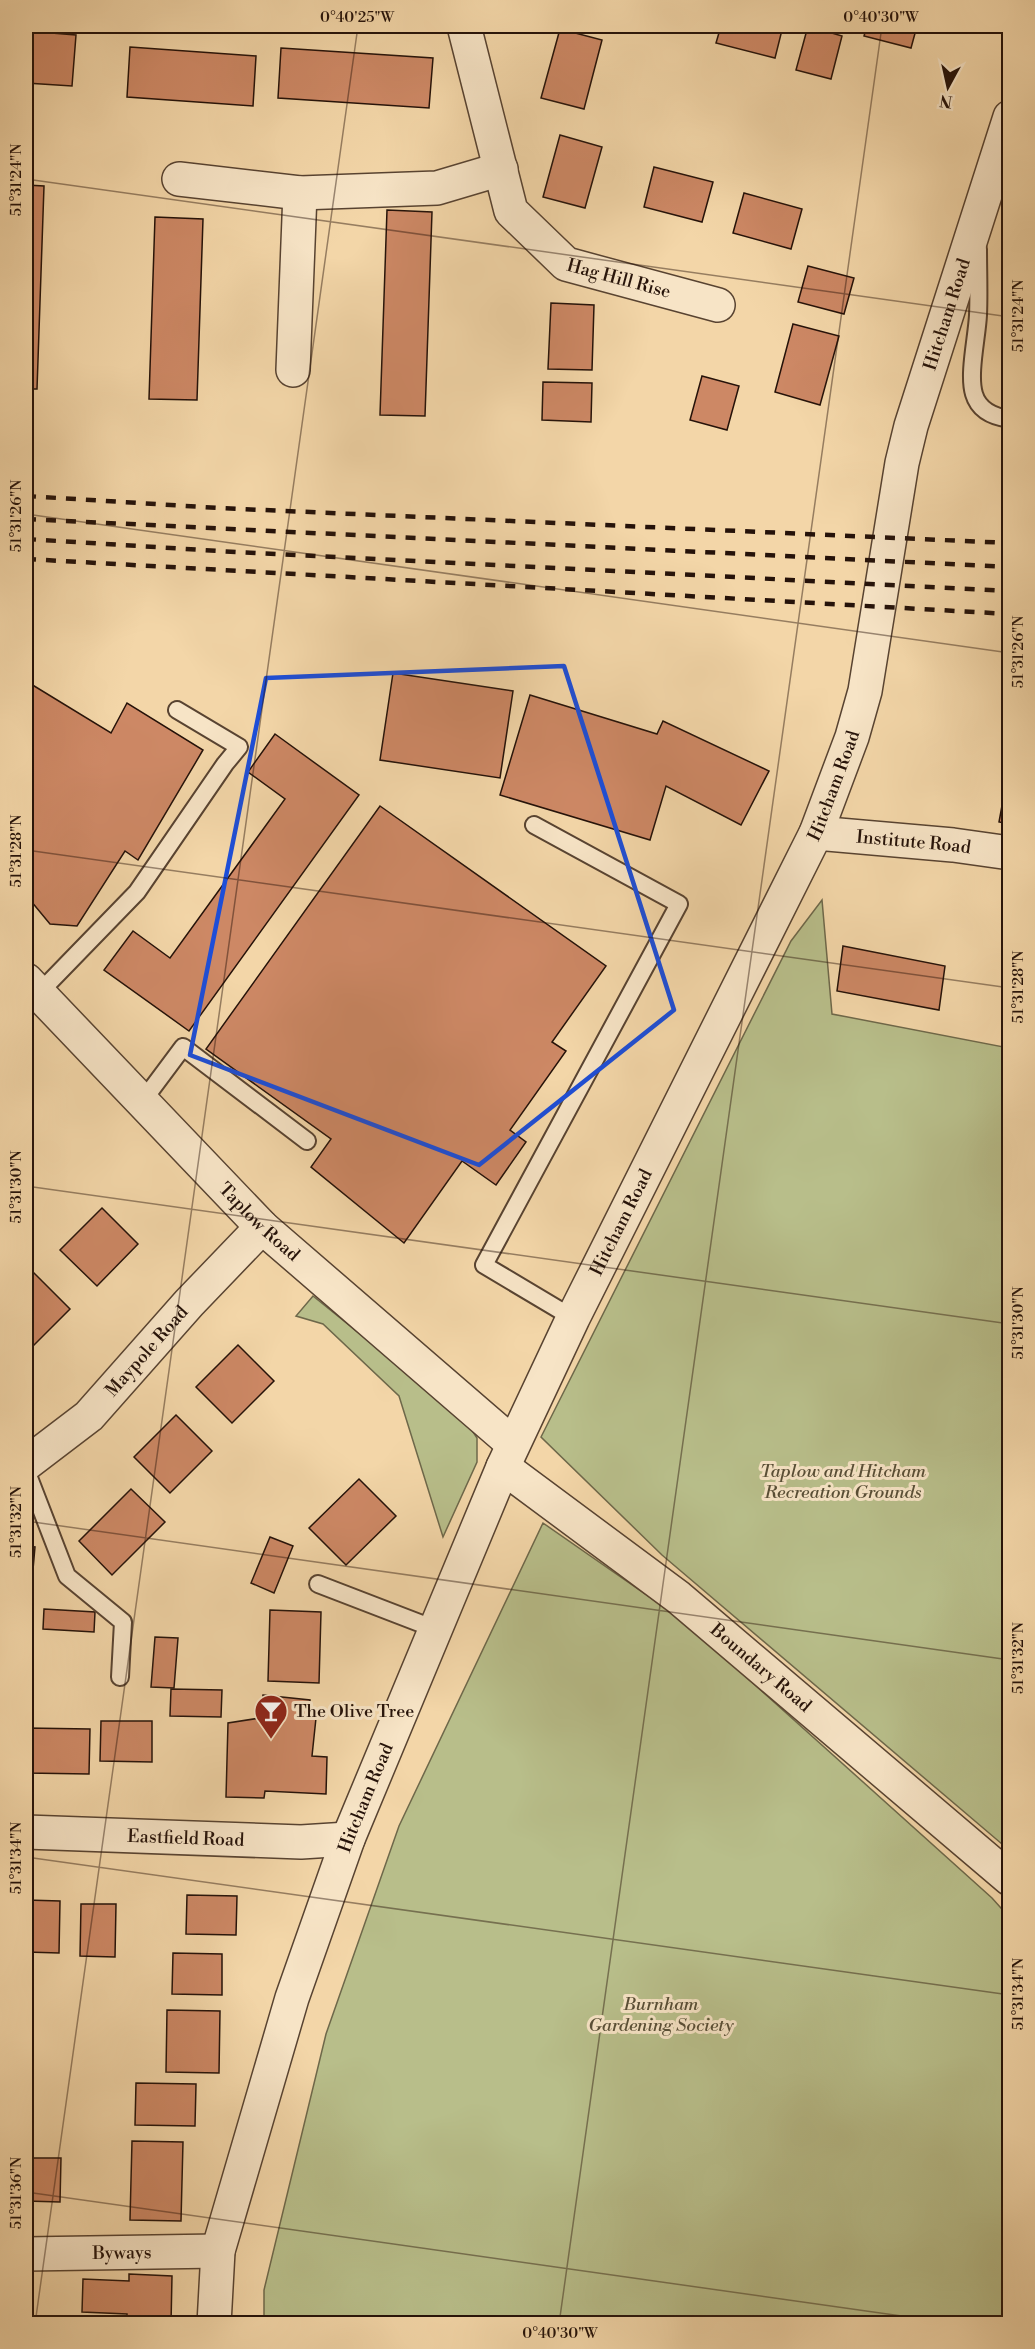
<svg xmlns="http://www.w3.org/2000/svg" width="1035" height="2349" viewBox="0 0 1035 2349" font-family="'Libre Bodoni',serif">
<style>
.green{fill:#b8be8a;stroke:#6e684a;stroke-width:1.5}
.building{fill:#cd8865;stroke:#251209;stroke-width:1.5}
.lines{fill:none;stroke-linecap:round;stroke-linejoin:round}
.service-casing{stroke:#584331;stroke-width:20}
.minor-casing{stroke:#584331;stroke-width:36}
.service{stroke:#f7e4c6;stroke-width:16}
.minor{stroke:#f7e4c6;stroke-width:33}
.rail{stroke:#251209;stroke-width:4.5;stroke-dasharray:10 10;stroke-linecap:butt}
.marked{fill:none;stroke:#1d4ed8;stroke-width:4.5;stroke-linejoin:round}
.ticks{fill:none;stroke:#251209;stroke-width:1.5;stroke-opacity:0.45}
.labels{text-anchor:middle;stroke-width:6;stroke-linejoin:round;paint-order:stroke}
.street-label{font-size:18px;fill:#251209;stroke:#f7e4c6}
.park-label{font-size:18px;font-style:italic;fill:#584e36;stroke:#f7e4c6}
.poi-label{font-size:18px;fill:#251209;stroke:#f7e4c6;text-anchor:start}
.neatline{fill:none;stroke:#251209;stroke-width:2}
.ticks-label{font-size:15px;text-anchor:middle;fill:#251209}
</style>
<rect width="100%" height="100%" fill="#f3d6a8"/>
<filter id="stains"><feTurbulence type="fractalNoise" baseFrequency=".00333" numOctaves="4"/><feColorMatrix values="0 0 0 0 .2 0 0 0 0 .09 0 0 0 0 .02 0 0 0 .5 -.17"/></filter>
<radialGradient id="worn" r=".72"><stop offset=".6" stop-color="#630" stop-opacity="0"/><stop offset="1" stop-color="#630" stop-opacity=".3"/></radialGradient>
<g class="green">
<polygon points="822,900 832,1014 1009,1048 1009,1850 662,1555 541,1437 791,941"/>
<polygon points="313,1296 464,1418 477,1438 477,1462 443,1537 399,1396 323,1324 296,1316"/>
<polygon points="543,1523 684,1621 992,1898 1009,1917 1009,2323 264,2324 264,2290 326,2034 399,1826"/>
</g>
<g class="building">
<polygon points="721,26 783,26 775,58 716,43"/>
<polygon points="808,26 842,36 831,79 796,70"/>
<polygon points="867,26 917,26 911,48 864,36"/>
<polygon points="560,29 602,40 584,109 541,98"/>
<polygon points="26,31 76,35 72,86 26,83"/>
<polygon points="130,47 256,56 253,106 127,97"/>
<polygon points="281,48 433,58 429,108 278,98"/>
<polygon points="560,135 602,147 585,208 543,197"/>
<polygon points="654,167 713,182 702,222 644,207"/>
<polygon points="26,185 44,186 37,389 26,389"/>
<polygon points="744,193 802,209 791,249 733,233"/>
<polygon points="387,210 432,212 425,416 380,415"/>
<polygon points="155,217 203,219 197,400 149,399"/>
<polygon points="808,266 854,278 844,314 798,302"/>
<polygon points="551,303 594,305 592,370 548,369"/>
<polygon points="793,324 839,336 820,405 775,392"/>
<polygon points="702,376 739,386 727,430 690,420"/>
<polygon points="543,382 592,383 591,422 542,420"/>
<polygon points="393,673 513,691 500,778 380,760"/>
<polygon points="26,681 111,733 127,703 203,750 138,860 125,851 77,926 50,924 26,895"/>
<polygon points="530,695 657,734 663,721 769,771 741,825 666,786 650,840 500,795"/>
<polygon points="275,734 359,795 189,1031 104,970 133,931 170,958 285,799 248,772"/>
<polygon points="1010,762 1010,824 999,822"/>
<polygon points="380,806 606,966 552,1042 566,1051 510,1130 526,1142 496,1185 462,1161 404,1243 311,1167 331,1139 206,1049"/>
<polygon points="843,946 945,966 939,1010 837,991"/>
<polygon points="102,1208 138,1244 97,1286 60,1250"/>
<polygon points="34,1273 70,1309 29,1350 26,1347 26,1281"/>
<polygon points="238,1345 274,1381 232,1423 196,1387"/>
<polygon points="176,1415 212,1451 170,1493 134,1457"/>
<polygon points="359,1479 396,1516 346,1565 309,1528"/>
<polygon points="131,1489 165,1522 112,1575 79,1541"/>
<polygon points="270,1537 293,1546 274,1593 251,1583"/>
<polygon points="26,1546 35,1547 31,1592 26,1592"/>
<polygon points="44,1609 95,1612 94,1632 43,1629"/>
<polygon points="270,1610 321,1612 319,1683 268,1681"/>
<polygon points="155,1637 178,1638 174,1688 151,1687"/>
<polygon points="171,1689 222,1690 221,1717 170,1716"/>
<polygon points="263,1695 310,1700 309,1717 316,1718 312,1756 327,1757 326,1794 265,1791 264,1798 226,1797 228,1723 260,1718"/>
<polygon points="101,1721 152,1721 152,1762 100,1761"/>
<polygon points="26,1728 90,1729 89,1774 26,1773"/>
<polygon points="187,1895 237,1896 236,1935 186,1934"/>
<polygon points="26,1900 60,1901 59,1953 26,1952"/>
<polygon points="81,1904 116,1904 115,1957 80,1956"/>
<polygon points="173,1953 222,1954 222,1995 172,1994"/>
<polygon points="167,2010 220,2011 219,2073 166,2072"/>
<polygon points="136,2083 196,2084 195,2126 135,2125"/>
<polygon points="132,2141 183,2142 181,2221 130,2220"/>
<polygon points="26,2158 61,2158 60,2202 26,2201"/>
<polygon points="129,2274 172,2276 171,2324 127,2324 127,2314 82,2312 83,2279 129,2281"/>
</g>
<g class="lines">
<g class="service-casing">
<g id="service">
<path d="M978,249c0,22 1,44 0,66 -1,22 -10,59 -4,79 5,17 20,23 36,25"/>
<polyline points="534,825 679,904 484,1265 573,1318"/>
<polyline points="39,993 137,892 225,764 239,747 177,710"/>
<polyline points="142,1102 183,1047 307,1141"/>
<polyline points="26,1470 67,1576 123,1622 120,1677"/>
<polyline points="318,1584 435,1629"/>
</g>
</g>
<g class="minor-casing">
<g id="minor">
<path id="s1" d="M464,26l47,185 55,53 152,41"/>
<polyline points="179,179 300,193 437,188 501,169"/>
<polyline points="293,370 300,193"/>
<path id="s2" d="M816,833l137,12 57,8"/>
<path id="s3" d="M26,980l236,247 251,217"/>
<path id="s4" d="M26,1464l63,-48 100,-113 73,-76"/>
<path id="s5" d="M503,1467l175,130 332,282"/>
<path id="s6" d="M26,1832l275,10 47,-3"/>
<path id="s7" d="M26,2254l192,-3"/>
<path id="s8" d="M214,2324l4,-73 74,-253 56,-159 155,-372 70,-149 243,-485 36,-96 13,-46 37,-228 9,-37 99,-309"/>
</g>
</g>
<use href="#service" class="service"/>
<use href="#minor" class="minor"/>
<g class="rail">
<polyline points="26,496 218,508 1010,543"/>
<polyline points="26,519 1010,567"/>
<polyline points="26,539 218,551 1010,591"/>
<polyline points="26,559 1010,614"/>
</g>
</g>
<path class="marked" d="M564,666l110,344 -195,155 -289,-110 76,-377z"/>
<path class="ticks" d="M26,179l984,138M26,514l984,139M26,850l984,138M26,1186l984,138M26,1521l984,139M26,1857l984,138M26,2192l932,132M35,2324l323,-2298M559,2324l323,-2298"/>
<defs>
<g id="bar-pin" transform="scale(1.725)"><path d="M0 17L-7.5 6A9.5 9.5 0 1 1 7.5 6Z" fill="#8f2418" stroke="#f7e4c6"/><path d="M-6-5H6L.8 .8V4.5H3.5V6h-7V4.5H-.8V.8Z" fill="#fff"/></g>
</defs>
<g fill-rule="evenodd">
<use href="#bar-pin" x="271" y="1711"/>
</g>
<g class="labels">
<g class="street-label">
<text dy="6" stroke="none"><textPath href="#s1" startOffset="322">Hag Hill Rise</textPath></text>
<text dy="6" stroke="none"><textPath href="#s8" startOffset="2152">Hitcham Road</textPath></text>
<text dy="6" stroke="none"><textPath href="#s8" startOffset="1666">Hitcham Road</textPath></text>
<text dy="6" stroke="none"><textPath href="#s2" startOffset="98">Institute Road</textPath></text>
<text dy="6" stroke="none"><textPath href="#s3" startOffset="336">Taplow Road</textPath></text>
<text dy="6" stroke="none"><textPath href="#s8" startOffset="1180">Hitcham Road</textPath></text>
<text dy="6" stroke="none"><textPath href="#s4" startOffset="166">Maypole Road</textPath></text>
<text dy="6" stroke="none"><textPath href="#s5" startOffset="327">Boundary Road</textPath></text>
<text dy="6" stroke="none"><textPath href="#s8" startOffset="550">Hitcham Road</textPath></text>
<text dy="6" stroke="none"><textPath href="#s6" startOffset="160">Eastfield Road</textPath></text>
<text dy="6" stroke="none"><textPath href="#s7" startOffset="96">Byways</textPath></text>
</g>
<g class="park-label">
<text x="843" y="1477">Taplow and Hitcham<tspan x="843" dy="21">Recreation Grounds</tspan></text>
<text x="661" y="2010">Burnham<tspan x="661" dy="21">Gardening Society</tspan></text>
</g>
<g class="poi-label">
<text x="294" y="1717">The Olive Tree</text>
</g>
</g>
<rect width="1035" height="2349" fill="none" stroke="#f3d6a8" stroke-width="66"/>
<g transform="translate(948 87) rotate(188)" stroke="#f7e4c6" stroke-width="4.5" paint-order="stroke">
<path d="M0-4.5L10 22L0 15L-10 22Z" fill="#251209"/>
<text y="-9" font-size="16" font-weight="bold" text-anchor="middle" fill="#251209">N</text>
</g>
<rect x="33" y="33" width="969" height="2283" class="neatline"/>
<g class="ticks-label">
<text x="357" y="22">0°40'25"W</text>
<text x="881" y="22">0°40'30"W</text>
<text transform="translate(16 180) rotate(-90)" y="5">51°31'24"N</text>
<text transform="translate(1018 316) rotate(-90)" y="5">51°31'24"N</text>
<text transform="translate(16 516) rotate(-90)" y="5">51°31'26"N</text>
<text transform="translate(1018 652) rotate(-90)" y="5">51°31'26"N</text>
<text transform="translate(16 851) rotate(-90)" y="5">51°31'28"N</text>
<text transform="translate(1018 987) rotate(-90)" y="5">51°31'28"N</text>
<text transform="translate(16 1187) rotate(-90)" y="5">51°31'30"N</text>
<text transform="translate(1018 1323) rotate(-90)" y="5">51°31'30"N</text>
<text transform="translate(16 1522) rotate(-90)" y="5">51°31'32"N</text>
<text transform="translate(1018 1658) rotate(-90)" y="5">51°31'32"N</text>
<text transform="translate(16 1858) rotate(-90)" y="5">51°31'34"N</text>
<text transform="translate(1018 1994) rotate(-90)" y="5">51°31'34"N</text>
<text transform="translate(16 2193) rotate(-90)" y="5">51°31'36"N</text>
<text x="560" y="2338">0°40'30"W</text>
</g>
<rect width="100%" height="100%" filter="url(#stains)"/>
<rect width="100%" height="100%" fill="url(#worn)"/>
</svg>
